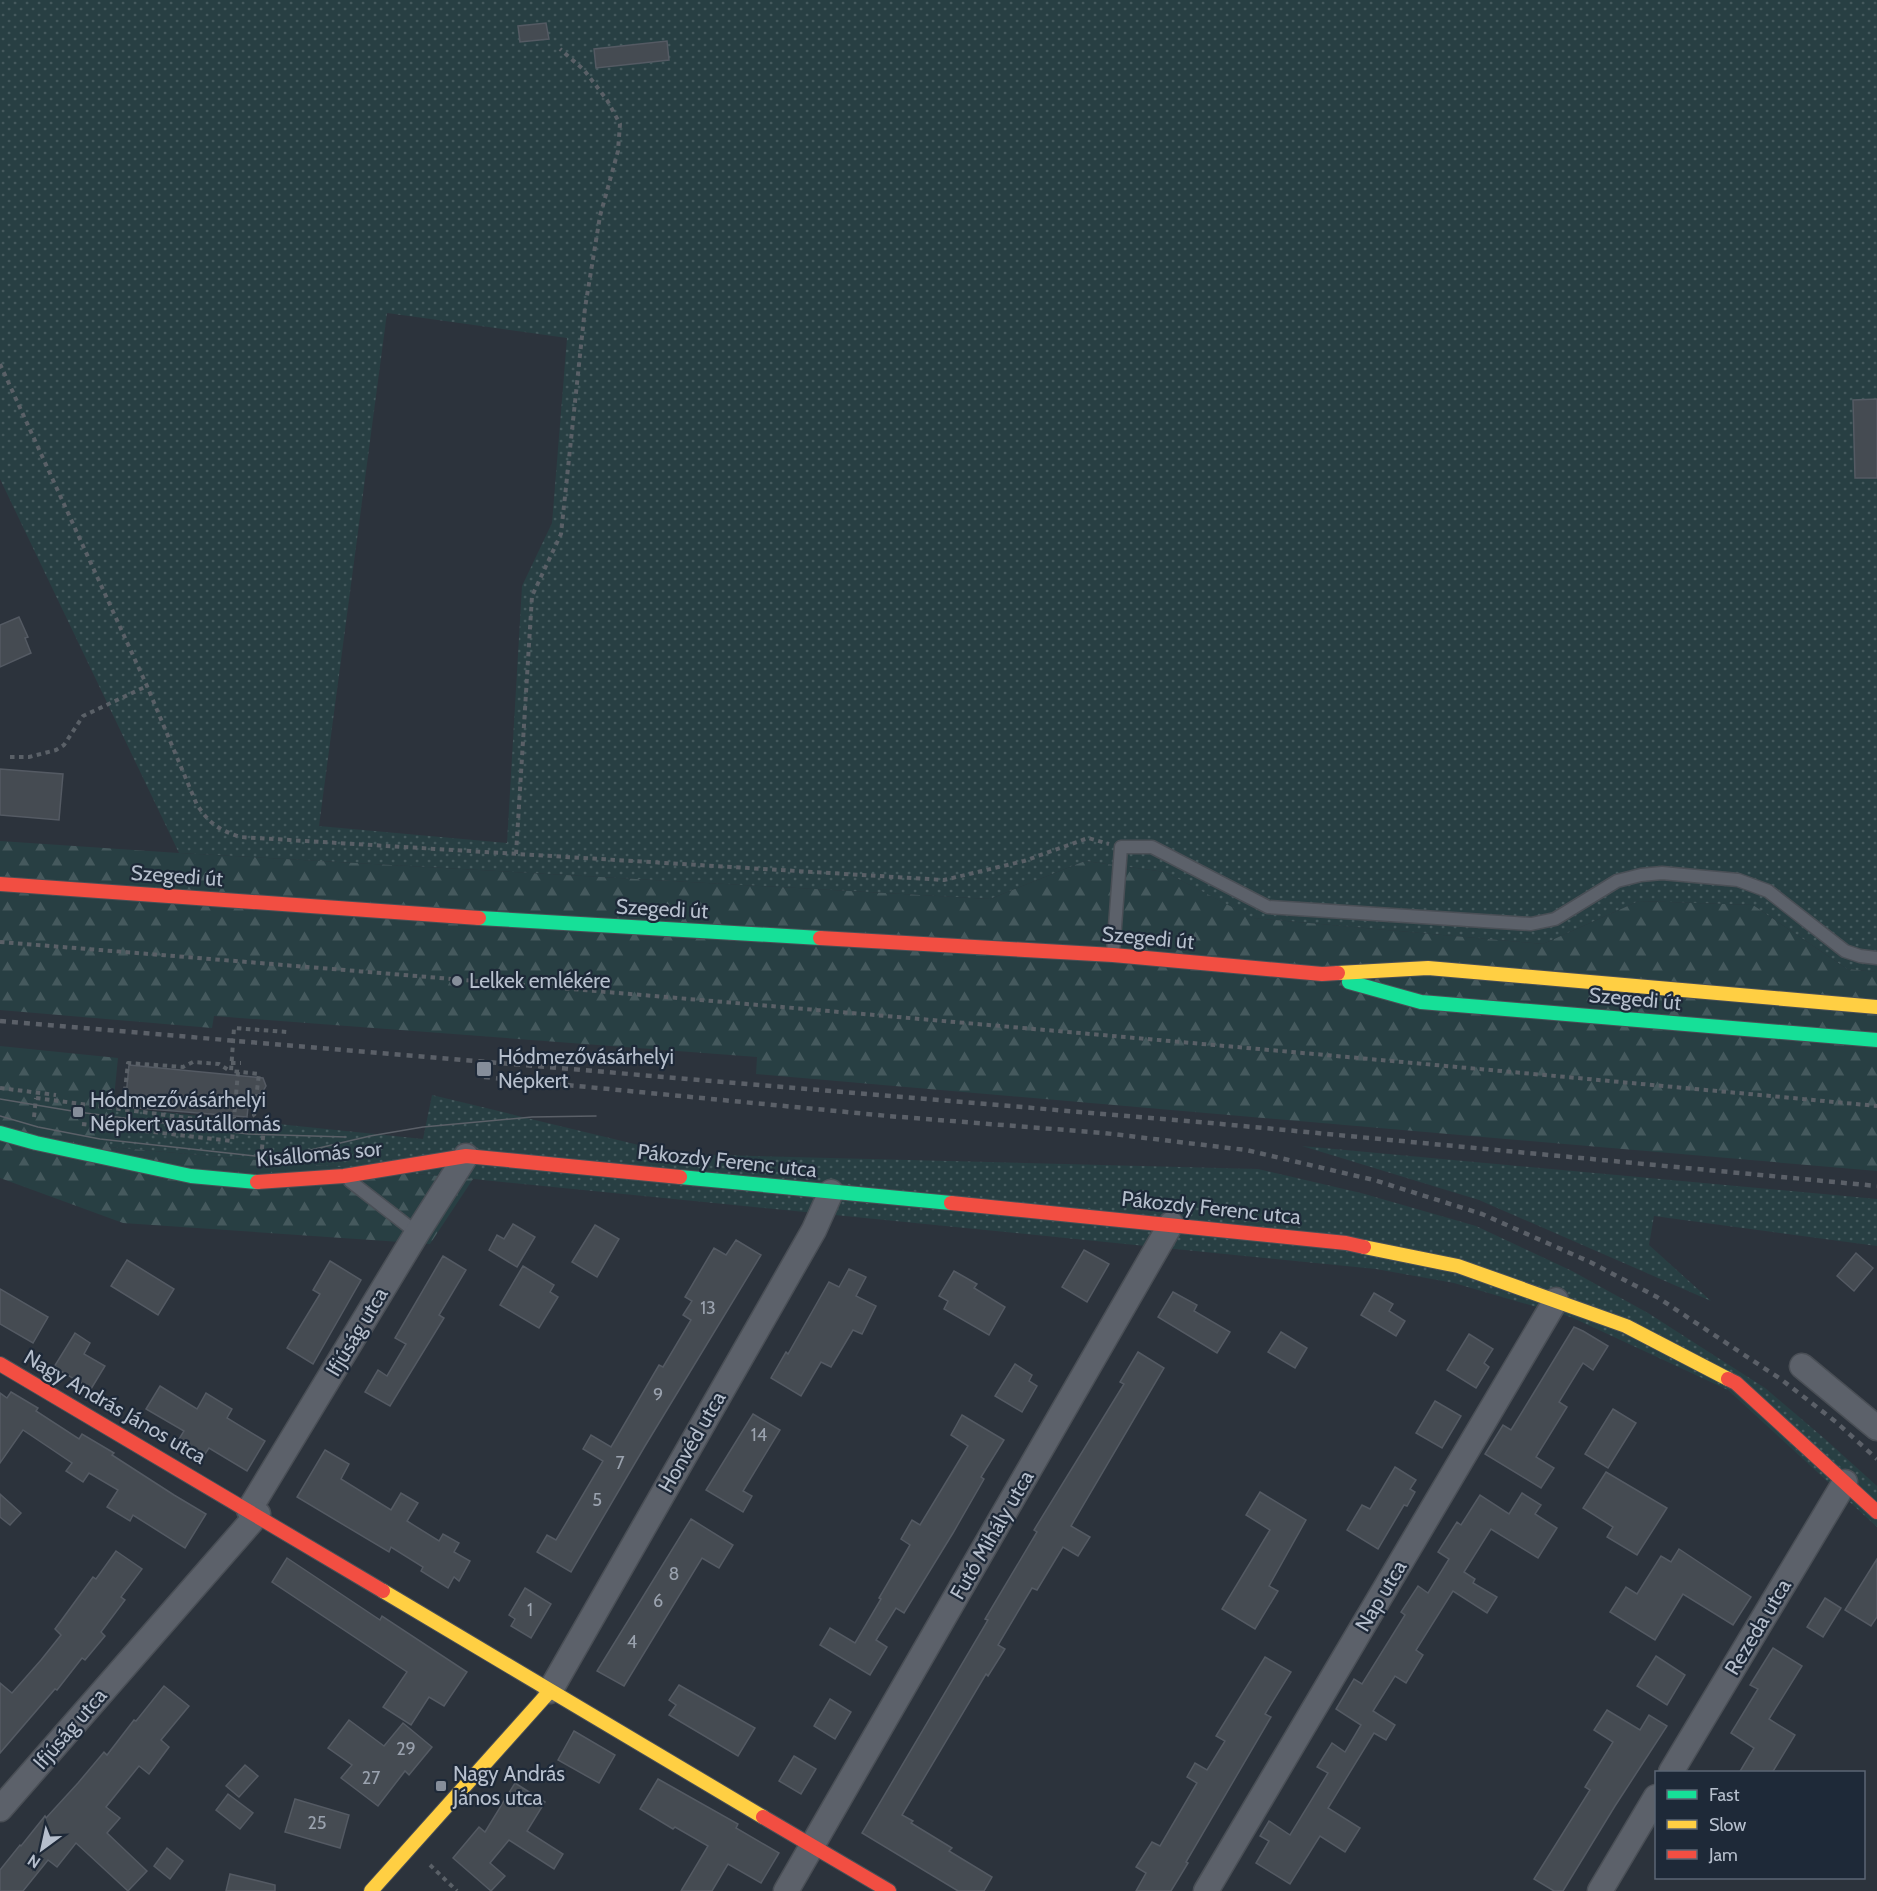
<svg xmlns="http://www.w3.org/2000/svg" width="1877" height="1891" viewBox="0 0 1877 1891" font-family="Cabin,sans-serif">
<style>
.grass{fill:url(#grass-dots);fill-rule:evenodd}
.forest{fill:url(#forest-firs)}
.building{fill:#454b52;stroke:#545a63;stroke-width:1.5}
.lines{fill:none;stroke-linecap:round;stroke-linejoin:round}
.lane-casing{stroke:#4a4f56;stroke-width:15}
.street-casing{stroke:#4a4f56;stroke-width:27}
.fast-casing{stroke:#4a4f56;stroke-width:16}
.slow-casing{stroke:#4a4f56;stroke-width:16}
.jam-casing{stroke:#4a4f56;stroke-width:16}
.path{stroke:#5a6067;stroke-width:4;stroke-dasharray:4.5 4.5;stroke-linecap:butt}
.lane{stroke:#5c616a;stroke-width:12}
.street{stroke:#5c616a;stroke-width:24}
.fast{stroke:#16e098;stroke-width:14}
.slow{stroke:#ffcf43;stroke-width:14}
.jam{stroke:#f24e42;stroke-width:14}
.tram{stroke:#5b6068;stroke-width:1.5}
.rail{stroke:#5b6068;stroke-width:4.5;stroke-dasharray:6 6;stroke-linecap:butt}
.poi-dot{fill:#868e9a;stroke:#1e2938;stroke-width:2}
.labels{text-anchor:middle;stroke-width:4.5;stroke-linejoin:round;paint-order:stroke}
.number-label{font-size:18px;fill:#9aa2ae}
.street-label{font-size:21px;fill:#b6bfcd;stroke:#1e2938}
.poi-label{font-size:21px;fill:#b6bfcd;stroke:#1e2938;text-anchor:start}
</style>
<defs>
<pattern id="grass-dots" width="8" height="8" patternUnits="userSpaceOnUse" patternTransform="scale(1.5)"><rect width="8" height="8" fill="#283f43"/><path d="M2 2h.1M6 6h.1" fill="none" stroke="#45595d" stroke-width="1.8" stroke-linecap="round"/></pattern>
<pattern id="forest-firs" width="22" height="20" patternUnits="userSpaceOnUse" patternTransform="scale(1.5)"><rect width="22" height="20" fill="#283f43"/><path d="M5 1l3.5 6h-7zM16 11l3.5 6h-7z" fill="#45595d"/></pattern>
</defs>
<rect width="100%" height="100%" fill="#2c333c"/>
<g class="grass">
<path d="M0,0h1877v972l-30,-3 -94,-64 -114,-4 -96,43 -291,-26 -87,-46 -80,-11 -95,38 -811,-46 -179,-374zM387,313l180,25 -15,185 -30,63 -15,257 -188,-17z"/>
<polygon points="432,1095 676,1154 1258,1169 1361,1193 1476,1226 1572,1271 1648,1313 1765,1388 1825,1439 1877,1486 1877,1527 1728,1390 1571,1317 1454,1283 1376,1269 473,1179 109,1147 113,1107 423,1139"/>
<polygon points="1302,1146 1877,1199 1877,1246 1654,1216 1649,1245 1711,1301 1479,1200"/>
</g>
<g class="forest">
<polygon points="0,841 179,853 990,899 1085,861 1165,872 1253,918 1543,944 1639,901 1753,905 1847,969 1877,972 1877,1171 756,1074 757,1057 214,1016 212,1028 0,1010"/>
<polygon points="0,1046 118,1058 109,1147 473,1179 430,1244 123,1223 0,1178"/>
</g>
<g class="building">
<polygon points="546,23 549,39 520,42 518,26"/>
<polygon points="667,41 669,60 596,68 594,49"/>
<polygon points="1877,399 1877,478 1855,478 1853,400"/>
<polygon points="19,617 28,637 25,638 31,653 0,667 0,625"/>
<polygon points="0,769 63,774 59,820 0,815"/>
<polygon points="129,1065 263,1078 266,1086 262,1093 249,1098 247,1117 125,1107"/>
<polygon points="513,1224 535,1237 517,1267 489,1250 497,1235 504,1239"/>
<polygon points="595,1225 619,1239 597,1277 572,1262"/>
<polygon points="736,1240 761,1255 645,1446 571,1572 537,1552 547,1535 556,1540 603,1461 583,1449 591,1435 611,1447 659,1365 663,1367 691,1320 683,1315 692,1301 685,1297 714,1248 726,1255"/>
<polygon points="1084,1250 1109,1264 1087,1302 1062,1287"/>
<polygon points="1856,1253 1873,1268 1854,1291 1837,1276"/>
<polygon points="443,1256 466,1270 439,1315 444,1318 390,1406 365,1392 378,1370 387,1376 406,1344 395,1338"/>
<polygon points="127,1260 174,1289 158,1315 111,1286"/>
<polygon points="330,1261 361,1280 313,1364 287,1348 320,1294 313,1290"/>
<polygon points="523,1266 554,1285 550,1292 558,1297 539,1328 500,1305"/>
<polygon points="849,1269 866,1277 856,1296 876,1306 862,1334 853,1330 831,1367 821,1362 801,1396 771,1378 786,1352 788,1354 829,1282 839,1287"/>
<polygon points="954,1271 977,1284 974,1288 1005,1307 989,1335 944,1309 948,1301 939,1296"/>
<polygon points="0,1289 48,1317 33,1343 0,1324"/>
<polygon points="1173,1292 1197,1305 1194,1311 1230,1332 1217,1353 1158,1317"/>
<polygon points="1374,1293 1393,1304 1389,1311 1405,1321 1396,1336 1361,1315"/>
<polygon points="1574,1327 1583,1331 1608,1346 1593,1370 1583,1363 1559,1402 1567,1407 1536,1457 1554,1468 1541,1488 1485,1454 1503,1425 1511,1430"/>
<polygon points="1281,1332 1307,1348 1295,1368 1268,1352"/>
<polygon points="75,1333 90,1343 84,1354 105,1366 91,1389 54,1367"/>
<polygon points="1469,1334 1493,1349 1484,1363 1489,1367 1476,1388 1447,1370"/>
<polygon points="1138,1352 1164,1368 1071,1526 1090,1537 1078,1556 1063,1547 1037,1590 1032,1588 998,1645 1005,1649 988,1676 986,1674 902,1815 913,1821 911,1823 952,1848 949,1851 992,1877 984,1891 958,1891 862,1833 988,1620 985,1619 1037,1532 1034,1530 1124,1384 1120,1382"/>
<polygon points="1015,1364 1032,1375 1029,1381 1037,1386 1022,1412 995,1396"/>
<polygon points="160,1386 197,1409 206,1393 232,1409 227,1418 265,1441 247,1471 209,1448 205,1454 179,1439 184,1431 146,1409"/>
<polygon points="11,1392 38,1408 36,1411 79,1439 82,1434 114,1453 112,1455 174,1495 206,1514 185,1548 133,1515 130,1521 107,1507 118,1490 89,1473 83,1482 66,1471 72,1463 23,1430 0,1463 0,1393 7,1398"/>
<polygon points="1435,1401 1461,1416 1442,1448 1416,1433"/>
<polygon points="1613,1409 1636,1423 1608,1468 1585,1454"/>
<polygon points="753,1414 780,1430 743,1491 752,1496 743,1512 706,1490"/>
<polygon points="962,1415 1004,1440 981,1477 984,1479 953,1533 904,1613 896,1608 876,1640 887,1647 870,1675 820,1645 830,1628 855,1643 881,1599 879,1598 910,1545 901,1539 912,1520 920,1525 968,1446 951,1435"/>
<polygon points="325,1450 349,1464 341,1479 391,1510 401,1493 418,1503 407,1521 439,1541 443,1534 459,1543 454,1552 470,1561 459,1581 454,1577 448,1588 421,1571 423,1567 391,1547 389,1552 297,1497"/>
<polygon points="1395,1467 1416,1480 1410,1489 1415,1492 1407,1506 1404,1505 1378,1549 1347,1530 1362,1505 1370,1509"/>
<polygon points="1606,1472 1667,1508 1637,1555 1607,1537 1613,1527 1583,1508"/>
<polygon points="1260,1492 1306,1520 1269,1586 1278,1591 1255,1629 1222,1609 1270,1530 1246,1515"/>
<polygon points="1522,1493 1541,1505 1535,1514 1557,1528 1538,1558 1491,1529 1464,1572 1475,1579 1473,1583 1497,1597 1487,1613 1453,1591 1416,1650 1423,1655 1406,1683 1395,1676 1373,1711 1395,1725 1386,1740 1374,1733 1328,1808 1360,1828 1345,1852 1320,1836 1290,1884 1256,1863 1269,1841 1260,1836 1269,1821 1290,1835 1328,1773 1317,1767 1332,1743 1345,1752 1361,1725 1336,1709 1354,1679 1362,1684 1405,1615 1401,1612 1418,1586 1428,1593 1449,1559 1438,1552 1457,1522 1461,1525 1480,1495 1509,1514"/>
<polygon points="0,1494 21,1513 10,1525 0,1517"/>
<polygon points="691,1519 733,1545 719,1568 702,1558 624,1686 597,1671"/>
<polygon points="1679,1549 1751,1597 1733,1625 1683,1594 1655,1640 1610,1612 1626,1587 1637,1594 1661,1556 1671,1562"/>
<polygon points="116,1551 142,1569 121,1597 125,1600 101,1632 105,1636 85,1660 82,1658 57,1690 55,1689 0,1753 0,1683 12,1693 41,1660 61,1635 55,1629 93,1577 96,1579"/>
<polygon points="287,1558 380,1620 382,1616 467,1672 444,1706 429,1697 411,1725 383,1707 407,1672 272,1582"/>
<polygon points="1877,1559 1877,1617 1871,1626 1845,1610"/>
<polygon points="525,1588 551,1604 531,1638 511,1626 515,1619 509,1615"/>
<polygon points="1825,1598 1841,1608 1823,1637 1807,1627"/>
<polygon points="1773,1648 1802,1666 1769,1719 1795,1735 1772,1773 1739,1773 1754,1748 1731,1733 1758,1689 1750,1685"/>
<polygon points="1656,1656 1685,1675 1667,1705 1637,1686"/>
<polygon points="1265,1657 1291,1672 1265,1714 1271,1717 1186,1862 1188,1863 1171,1891 1136,1891 1146,1873 1136,1867 1152,1842 1160,1846 1197,1783 1187,1777 1195,1763 1207,1770 1225,1741 1216,1736"/>
<polygon points="679,1685 755,1728 738,1756 669,1715 676,1705 669,1700"/>
<polygon points="164,1686 189,1706 161,1740 169,1747 149,1774 139,1766 106,1807 120,1818 107,1833 147,1871 128,1891 76,1843 57,1867 48,1860 23,1891 0,1891 0,1870 20,1845 21,1846 45,1816 46,1818 78,1783 104,1752 107,1755 134,1720 136,1721"/>
<polygon points="830,1699 851,1712 835,1739 814,1726"/>
<polygon points="1607,1710 1640,1730 1649,1715 1667,1726 1615,1806 1563,1891 1554,1891 1534,1879 1590,1790 1585,1787 1613,1742 1594,1730"/>
<polygon points="349,1720 384,1746 403,1723 432,1747 409,1775 405,1771 378,1806 341,1778 352,1765 328,1748"/>
<polygon points="574,1731 615,1755 599,1783 558,1760"/>
<polygon points="794,1756 816,1769 801,1794 779,1781"/>
<polygon points="245,1765 258,1776 239,1797 226,1786"/>
<polygon points="658,1779 738,1824 736,1828 779,1853 761,1883 728,1864 712,1891 681,1891 708,1846 675,1827 673,1829 640,1809"/>
<polygon points="515,1783 545,1802 527,1831 563,1854 554,1869 509,1840 490,1863 505,1876 491,1891 453,1858 479,1827 485,1832"/>
<polygon points="228,1794 253,1813 240,1829 216,1810"/>
<polygon points="295,1799 349,1815 340,1848 285,1832"/>
<polygon points="167,1848 183,1861 170,1879 154,1866"/>
<polygon points="230,1874 275,1885 275,1891 226,1891"/>
</g>
<g class="lines">
<g class="lane-casing">
<g id="lane">
<polyline points="1113,953 1121,847 1152,847 1268,907 1531,924 1555,919 1617,881 1641,875 1662,873 1738,880 1768,891 1845,951 1860,956 1877,958"/>
<polyline points="350,1181 417,1233"/>
</g>
</g>
<g class="street-casing">
<g id="street">
<polyline points="1802,1366 1877,1428"/>
<polyline points="249,1510 417,1233 466,1156"/>
<polyline points="550,1691 814,1230 831,1192"/>
<polyline points="1671,1772 1845,1482"/>
<polyline points="0,1809 258,1514"/>
<polyline points="786,1891 1171,1224"/>
<polyline points="1206,1891 1556,1300"/>
<polyline points="1600,1891 1656,1797"/>
</g>
</g>
<g class="fast-casing">
<g id="fast">
<polyline points="479,918 820,938"/>
<polyline points="1349,982 1421,1002 1877,1040"/>
<polyline points="0,1133 36,1143 191,1176 257,1182"/>
<polyline points="680,1177 951,1203"/>
</g>
</g>
<g class="slow-casing">
<g id="slow">
<polyline points="1338,973 1428,968 1877,1007"/>
<polyline points="1364,1247 1458,1266 1626,1326 1728,1379"/>
<polyline points="383,1591 763,1817"/>
<polyline points="371,1891 550,1691"/>
</g>
</g>
<g class="jam-casing">
<g id="jam">
<polyline points="0,884 479,918"/>
<polyline points="820,938 1113,955 1322,974 1338,973"/>
<polyline points="257,1182 344,1176 466,1156 680,1177"/>
<polyline points="951,1203 1346,1243 1364,1247"/>
<polyline points="0,1364 383,1591"/>
<polyline points="1728,1379 1736,1383 1877,1512"/>
<polyline points="763,1817 889,1891"/>
</g>
</g>
<g class="path">
<path d="M0,364l147,322 50,119c14,20 21,24 43,32l704,43 80,-19 64,-23 21,6"/>
<polyline points="10,757 29,757 56,750 64,745 83,716 147,686"/>
<polyline points="516,854 532,596 561,534 585,308 600,216 618,151 620,124 607,100 584,70 560,49"/>
<path d="M0,942c626,50 1252,105 1877,164"/>
<polyline points="231,1063 241,1063"/>
<polyline points="0,1088 56,1095"/>
<polyline points="36,1098 264,1128"/>
<polyline points="123,1109 128,1063 183,1067 193,1062 219,1064 230,1071"/>
<polyline points="34,1117 36,1098"/>
<polyline points="82,1124 232,1141 238,1072"/>
<polyline points="261,1158 264,1128 254,1115 259,1074 231,1071 234,1028 287,1032"/>
<polyline points="430,1865 457,1891"/>
</g>
<use href="#lane" class="lane"/>
<use href="#street" class="street"/>
<use href="#fast" class="fast"/>
<use href="#slow" class="slow"/>
<use href="#jam" class="jam"/>
<g class="tram">
<polyline points="0,1099 78,1112 248,1134 346,1137"/>
<polyline points="0,1116 38,1127 100,1139 255,1156 302,1152 370,1136 423,1127 532,1117 596,1116"/>
</g>
<g class="rail">
<polyline points="0,1021 1211,1123 1877,1186"/>
<polyline points="484,1077 888,1116 1104,1133 1246,1150 1374,1180 1482,1214 1590,1262 1657,1297 1782,1380 1836,1422 1877,1459"/>
</g>
</g>
<g class="poi-dot">
<circle cx="457" cy="981" r="6"/>
<rect x="476" y="1061" width="16" height="16" rx="3"/>
<rect x="72" y="1106" width="12" height="12" rx="3"/>
<rect x="435" y="1780" width="12" height="12" rx="3"/>
</g>
<g class="labels">
<g class="number-label">
<text x="708" y="1314">13</text>
<text x="658" y="1401">9</text>
<text x="759" y="1441">14</text>
<text x="620" y="1469">7</text>
<text x="597" y="1506">5</text>
<text x="674" y="1580">8</text>
<text x="658" y="1607">6</text>
<text x="530" y="1616">1</text>
<text x="632" y="1648">4</text>
<text x="406" y="1755">29</text>
<text x="371" y="1784">27</text>
<text x="317" y="1829">25</text>
</g>
<g class="street-label">
<text transform="translate(177 876) rotate(4)" y="7">Szegedi út</text>
<text transform="translate(662 909) rotate(3)" y="7">Szegedi út</text>
<text transform="translate(1148 938) rotate(5)" y="7">Szegedi út</text>
<text transform="translate(1635 999) rotate(5)" y="7">Szegedi út</text>
<text transform="translate(319 1154) rotate(-5)" y="7">Kisállomás sor</text>
<text transform="translate(727 1161) rotate(6)" y="7">Pákozdy Ferenc utca</text>
<text transform="translate(1211 1208) rotate(6)" y="7">Pákozdy Ferenc utca</text>
<text transform="translate(357 1332) rotate(-59)" y="7">Ifjúság utca</text>
<text transform="translate(115 1407) rotate(30)" y="7">Nagy András János utca</text>
<text transform="translate(692 1442) rotate(-60)" y="7">Honvéd utca</text>
<text transform="translate(992 1535) rotate(-60)" y="7">Futó Mihály utca</text>
<text transform="translate(1381 1596) rotate(-59)" y="7">Nap utca</text>
<text transform="translate(1758 1627) rotate(-59)" y="7">Rezeda utca</text>
<text transform="translate(70 1729) rotate(-49)" y="7">Ifjúság utca</text>
</g>
<g class="poi-label">
<text x="469" y="988">Lelkek emlékére</text>
<text x="498" y="1064">Hódmezővásárhelyi<tspan x="498" dy="24">Népkert</tspan></text>
<text x="90" y="1107">Hódmezővásárhelyi<tspan x="90" dy="24">Népkert vasútállomás</tspan></text>
<text x="453" y="1781">Nagy András<tspan x="453" dy="24">János utca</tspan></text>
</g>
</g>
<rect x="1655" y="1771" width="210" height="108" fill="#1e2938" stroke="#5b6574" stroke-width="1.5"/>
<rect x="1667" y="1790" width="30" height="9" fill="#16e098" stroke="#5b6574" stroke-width="1.5"/>
<text x="1709" y="1801" font-size="18" fill="#b6bfcd">Fast</text>
<rect x="1667" y="1820" width="30" height="9" fill="#ffcf43" stroke="#5b6574" stroke-width="1.5"/>
<text x="1709" y="1831" font-size="18" fill="#b6bfcd">Slow</text>
<rect x="1667" y="1850" width="30" height="9" fill="#f24e42" stroke="#5b6574" stroke-width="1.5"/>
<text x="1709" y="1861" font-size="18" fill="#b6bfcd">Jam</text>
<g transform="translate(42 1849) rotate(213)" stroke="#1e2938" stroke-width="4.5" paint-order="stroke">
<path d="M0-4.5L10 22L0 15L-10 22Z" fill="#b6bfcd"/>
<text y="-9" font-size="16" font-weight="bold" text-anchor="middle" fill="#b6bfcd">N</text>
</g>
</svg>
